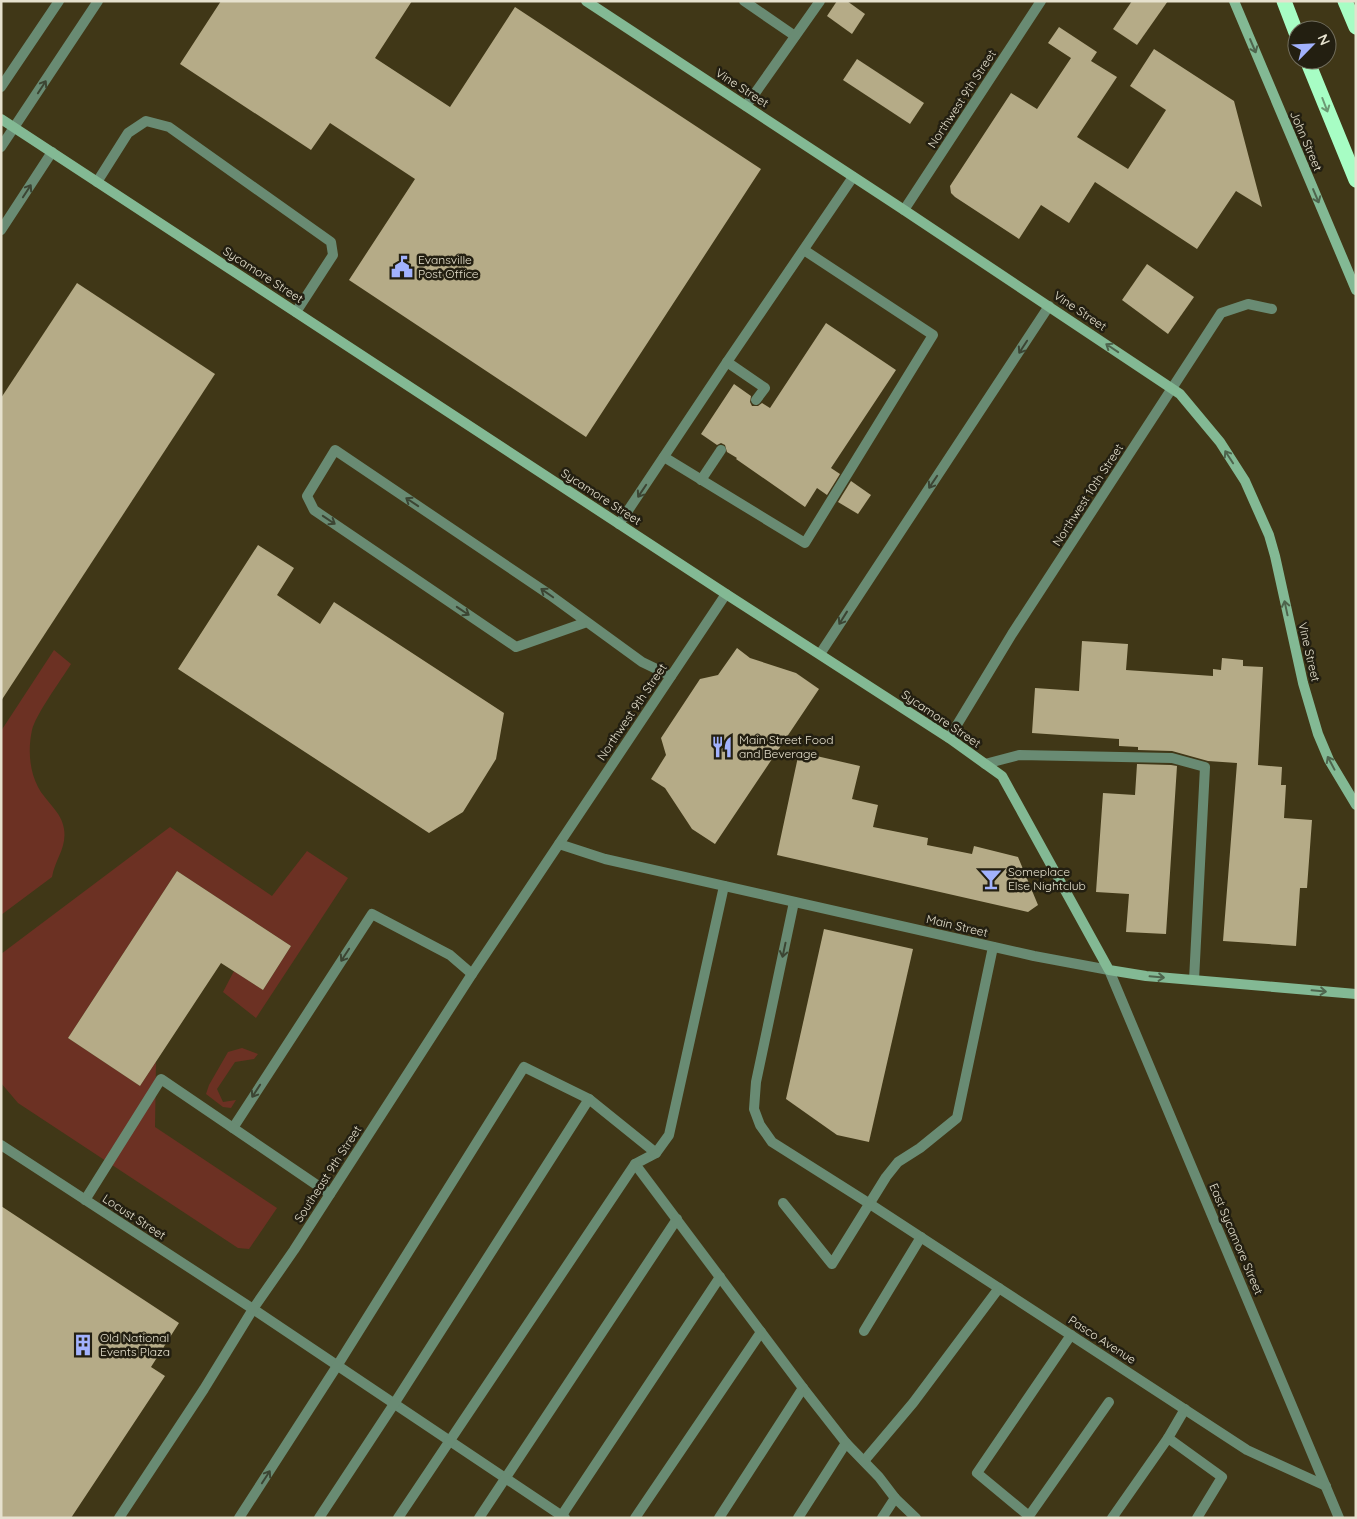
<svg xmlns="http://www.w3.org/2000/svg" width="1357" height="1519" viewBox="0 0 1357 1519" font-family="Quicksand,sans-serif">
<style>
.green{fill:#6c3123}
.building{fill:#b5ab87}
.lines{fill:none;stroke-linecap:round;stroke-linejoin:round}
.service{stroke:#698b73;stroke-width:10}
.minor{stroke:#698b73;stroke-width:10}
.tertiary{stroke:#698b73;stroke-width:10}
.secondary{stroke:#83b994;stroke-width:10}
.motorway{stroke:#a7fdc4;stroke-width:15}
.oneway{stroke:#4e644c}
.oneway2{stroke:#3c4533}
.oneway3{stroke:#6c9973}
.labels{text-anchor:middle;stroke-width:5;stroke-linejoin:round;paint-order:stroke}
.street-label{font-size:12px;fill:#e6e1ce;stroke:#231f11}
.poi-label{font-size:12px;fill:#e6e1ce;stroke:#231f11;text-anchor:start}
</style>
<rect width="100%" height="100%" fill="#403717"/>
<g class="green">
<path d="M54,650l17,14c-10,16 -35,50 -39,66 -4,18 -3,40 6,57 7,14 24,25 26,42 3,19 -9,30 -12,48l-51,38v-184z"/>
<polygon points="170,827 272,896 307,851 348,878 256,1018 223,992 234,971 263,990 291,946 177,871 68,1038 140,1086 156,1062 155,1127 277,1208 249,1249 238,1248 18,1103 1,1083 1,954"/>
<polygon points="242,1048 258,1054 254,1059 235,1062 217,1089 223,1102 236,1100 231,1108 223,1107 206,1094 209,1085 228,1052"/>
</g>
<g class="building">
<polygon points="221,1 412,1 375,58 450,107 515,7 761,169 586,437 349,280 415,179 330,123 311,150 180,64"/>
<polygon points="837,1 847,1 865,14 852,34 827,16"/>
<polygon points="1132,1 1168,1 1137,45 1113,29"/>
<polygon points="1059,27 1097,52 1091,61 1117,77 1077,137 1128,169 1166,110 1130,86 1154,49 1234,101 1262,207 1236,191 1197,249 1095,182 1069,223 1041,205 1019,239 955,197 951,193 950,186 1011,93 1037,109 1071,58 1048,43"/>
<polygon points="857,59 924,103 910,124 843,80"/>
<polygon points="1147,264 1194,297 1168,334 1122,300"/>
<polygon points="77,283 215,374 1,701 1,398"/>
<polygon points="826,323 896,370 831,468 840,474 827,495 817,488 805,507 736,459 737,458 727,452 725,445 721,443 717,445 701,434 734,384 751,396 750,402 752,406 758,406 762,403 770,408"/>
<polygon points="851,481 871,495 858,514 838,502"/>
<polygon points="258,545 294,568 277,595 320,624 334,602 504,713 496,759 463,812 429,833 178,669"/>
<polygon points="1082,641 1128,644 1126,670 1213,676 1213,669 1221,670 1222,658 1243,660 1243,666 1263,667 1258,765 1282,767 1281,785 1286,785 1284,818 1312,820 1307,888 1300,888 1296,946 1223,941 1237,763 1208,761 1172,751 1138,750 1138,747 1119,746 1119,739 1032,733 1035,688 1079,691"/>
<polygon points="737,648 750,658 796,673 819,689 715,844 692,829 665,788 651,779 666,755 661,738 700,679 718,675"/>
<polygon points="799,752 860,766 852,799 878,805 873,827 928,838 927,845 972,854 974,846 1018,857 1038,905 1028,912 777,855"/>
<polygon points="1137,764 1171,765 1177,766 1166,934 1126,932 1129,894 1096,892 1103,793 1135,795"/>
<polygon points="177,871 291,946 263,990 221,963 140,1086 68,1038"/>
<polygon points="824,929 913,949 869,1142 837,1135 786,1099"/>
<polygon points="1,1206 179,1323 151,1367 165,1376 71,1518 1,1518"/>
</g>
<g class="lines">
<g class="service">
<polyline points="744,1 795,36"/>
<polyline points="746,106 820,1"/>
<polyline points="97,182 128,133 146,121 169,127 331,242 333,255 296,312"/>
<polyline points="1,230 52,152"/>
<polyline points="727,362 765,388 756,400"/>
<polyline points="664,457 805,543 933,335 804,250"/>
<polyline points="701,480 721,450"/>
<polyline points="619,524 727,362 853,177"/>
<polyline points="587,622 516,647 314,510 307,496 335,450 550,595 642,662 671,676"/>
<polyline points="820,654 1049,306"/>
<polyline points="985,764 1019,755 1172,758 1205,767 1194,980"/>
<polyline points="724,886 669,1135 656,1153 635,1164 803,1388 846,1443 879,1477 895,1498 916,1518"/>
<polyline points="794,902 756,1082 754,1109 760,1125 772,1142 870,1204"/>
<polyline points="233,1128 372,914 450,955 472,974"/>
<polyline points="85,1200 161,1079 330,1194"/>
<polyline points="783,1203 832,1264 886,1177 898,1162 920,1148 957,1118 993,947"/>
<polyline points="253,1309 565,1518"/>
<polyline points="864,1331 921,1237"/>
<polyline points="1071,1335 977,1473 1029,1516 1109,1402"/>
<polyline points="1168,1438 1185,1409"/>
<polyline points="864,1461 913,1403 999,1288"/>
<polyline points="239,1518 337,1366 524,1067 589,1099 656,1153"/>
<polyline points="319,1518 394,1404 589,1099"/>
<polyline points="398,1518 635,1164"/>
<polyline points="479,1518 677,1219"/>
<polyline points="560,1518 720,1277"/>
<polyline points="635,1518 761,1332"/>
<polyline points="719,1518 803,1388"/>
<polyline points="798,1518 846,1443"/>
<polyline points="882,1518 895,1498"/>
<polyline points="1112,1518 1168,1438 1222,1477 1197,1518"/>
</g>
<g class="minor">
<polyline points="1,87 59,1"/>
<polyline points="1,147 98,1"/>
<polyline points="904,210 1041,1"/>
<polyline points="949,738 1012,634 1221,313 1248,304 1272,309"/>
<polyline points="1109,970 1339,1518"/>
<polyline points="1,1145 253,1309"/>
<polyline points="870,1204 1247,1450 1326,1486"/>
<polyline points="119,1518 204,1389 253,1309 294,1250 472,974 726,594"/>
</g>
<polyline class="tertiary" points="559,844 605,859 1034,956 1109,970"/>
<g class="secondary">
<polyline points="586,1 904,210 1180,394 1220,442 1245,481 1269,535 1275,556 1303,683 1318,734 1329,760 1356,805"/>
<polyline points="1234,1 1356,290"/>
<polyline points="1,119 726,594 949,738 1002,776 1109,970 1146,976 1356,994"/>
</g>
<g class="motorway">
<polyline points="1284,1 1297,35"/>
<polyline points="1345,1 1356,27"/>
<polyline points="1307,60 1356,180"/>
</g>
</g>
<defs><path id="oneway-shaft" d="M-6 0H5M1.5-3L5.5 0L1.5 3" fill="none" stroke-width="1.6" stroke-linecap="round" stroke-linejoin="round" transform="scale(1.25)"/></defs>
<g class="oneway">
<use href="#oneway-shaft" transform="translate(1253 46) rotate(67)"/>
<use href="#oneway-shaft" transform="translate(1316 196) rotate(67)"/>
<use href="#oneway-shaft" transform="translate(1112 348) rotate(-146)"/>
<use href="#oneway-shaft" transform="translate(1229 457) rotate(-123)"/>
<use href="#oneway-shaft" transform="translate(1286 608) rotate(-102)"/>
<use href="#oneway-shaft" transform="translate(1331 763) rotate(-118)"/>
<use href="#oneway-shaft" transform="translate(1157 977) rotate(5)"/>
<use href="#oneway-shaft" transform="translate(1319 991) rotate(5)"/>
</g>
<g class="oneway2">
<use href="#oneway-shaft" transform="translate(42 87) rotate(-57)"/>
<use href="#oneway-shaft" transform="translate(27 191) rotate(-57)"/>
<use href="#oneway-shaft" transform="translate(1023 347) rotate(123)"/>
<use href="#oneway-shaft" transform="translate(933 482) rotate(124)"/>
<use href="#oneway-shaft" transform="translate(642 491) rotate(124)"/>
<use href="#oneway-shaft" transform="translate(412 502) rotate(-146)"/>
<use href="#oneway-shaft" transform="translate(329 520) rotate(34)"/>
<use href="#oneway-shaft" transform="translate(547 593) rotate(-145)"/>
<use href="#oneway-shaft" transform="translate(463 611) rotate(34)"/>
<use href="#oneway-shaft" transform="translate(843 618) rotate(122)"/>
<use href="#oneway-shaft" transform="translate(784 950) rotate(102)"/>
<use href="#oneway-shaft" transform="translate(345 955) rotate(123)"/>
<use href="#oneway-shaft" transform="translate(256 1091) rotate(123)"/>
<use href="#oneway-shaft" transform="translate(266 1477) rotate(-57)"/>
</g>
<use class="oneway3" href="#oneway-shaft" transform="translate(1325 105) rotate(69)"/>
<defs>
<g id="civic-bare" transform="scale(1.725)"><path d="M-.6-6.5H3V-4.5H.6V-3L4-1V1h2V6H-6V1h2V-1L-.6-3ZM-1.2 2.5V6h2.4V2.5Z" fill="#a2b2fd" stroke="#231f11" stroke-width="2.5" paint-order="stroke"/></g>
<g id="restaurant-bare" transform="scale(1.725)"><path d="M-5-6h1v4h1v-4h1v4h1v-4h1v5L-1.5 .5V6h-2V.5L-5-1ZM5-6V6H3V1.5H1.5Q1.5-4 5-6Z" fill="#a2b2fd" stroke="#231f11" stroke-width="2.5" paint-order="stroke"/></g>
<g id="bar-bare" transform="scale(1.725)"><path d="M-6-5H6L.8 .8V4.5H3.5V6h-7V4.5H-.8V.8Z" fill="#a2b2fd" stroke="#231f11" stroke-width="2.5" paint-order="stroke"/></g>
<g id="building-bare" transform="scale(1.725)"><path d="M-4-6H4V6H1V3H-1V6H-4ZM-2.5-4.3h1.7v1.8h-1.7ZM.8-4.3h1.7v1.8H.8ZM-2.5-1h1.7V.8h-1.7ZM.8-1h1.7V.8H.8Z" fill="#a2b2fd" stroke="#231f11" stroke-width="2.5" paint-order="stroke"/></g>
</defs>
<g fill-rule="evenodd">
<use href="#civic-bare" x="402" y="267"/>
<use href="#restaurant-bare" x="722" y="747"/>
<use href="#bar-bare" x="991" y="879"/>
<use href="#building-bare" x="83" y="1345"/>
</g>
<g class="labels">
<g class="street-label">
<text transform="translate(742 88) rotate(33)" y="4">Vine Street</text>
<text transform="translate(962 99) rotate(-57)" y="4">Northwest 9th Street</text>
<text transform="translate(1306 141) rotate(67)" y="4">John Street</text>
<text transform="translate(263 275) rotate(33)" y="4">Sycamore Street</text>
<text transform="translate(1080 311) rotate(34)" y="4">Vine Street</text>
<text transform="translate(1088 495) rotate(-57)" y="4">Northwest 10th Street</text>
<text transform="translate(601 497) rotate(33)" y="4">Sycamore Street</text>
<text transform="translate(1309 652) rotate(77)" y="4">Vine Street</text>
<text transform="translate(632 712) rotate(-56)" y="4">Northwest 9th Street</text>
<text transform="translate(941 719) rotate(34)" y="4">Sycamore Street</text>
<text transform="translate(957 926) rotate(13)" y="4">Main Street</text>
<text transform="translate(328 1174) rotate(-57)" y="4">Southeast 9th Street</text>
<text transform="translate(134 1217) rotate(33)" y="4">Locust Street</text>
<text transform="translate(1236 1239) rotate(67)" y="4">East Sycamore Street</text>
<text transform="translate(1102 1340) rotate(33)" y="4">Pasco Avenue</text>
</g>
<g class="poi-label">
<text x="418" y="264">Evansville<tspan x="418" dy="14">Post Office</tspan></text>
<text x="739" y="744">Main Street Food<tspan x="739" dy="14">and Beverage</tspan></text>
<text x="1008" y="876">Someplace<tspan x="1008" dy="14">Else Nightclub</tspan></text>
<text x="100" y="1342">Old National<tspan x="100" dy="14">Events Plaza</tspan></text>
</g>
</g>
<rect width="1357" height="1519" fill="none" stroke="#e6e1ce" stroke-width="5"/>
<g transform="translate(1312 45) rotate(66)"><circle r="24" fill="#231f11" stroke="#716d5d"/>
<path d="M0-4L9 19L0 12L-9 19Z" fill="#a2b2fd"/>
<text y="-8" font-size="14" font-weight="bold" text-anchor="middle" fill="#e6e1ce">N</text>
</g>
</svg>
